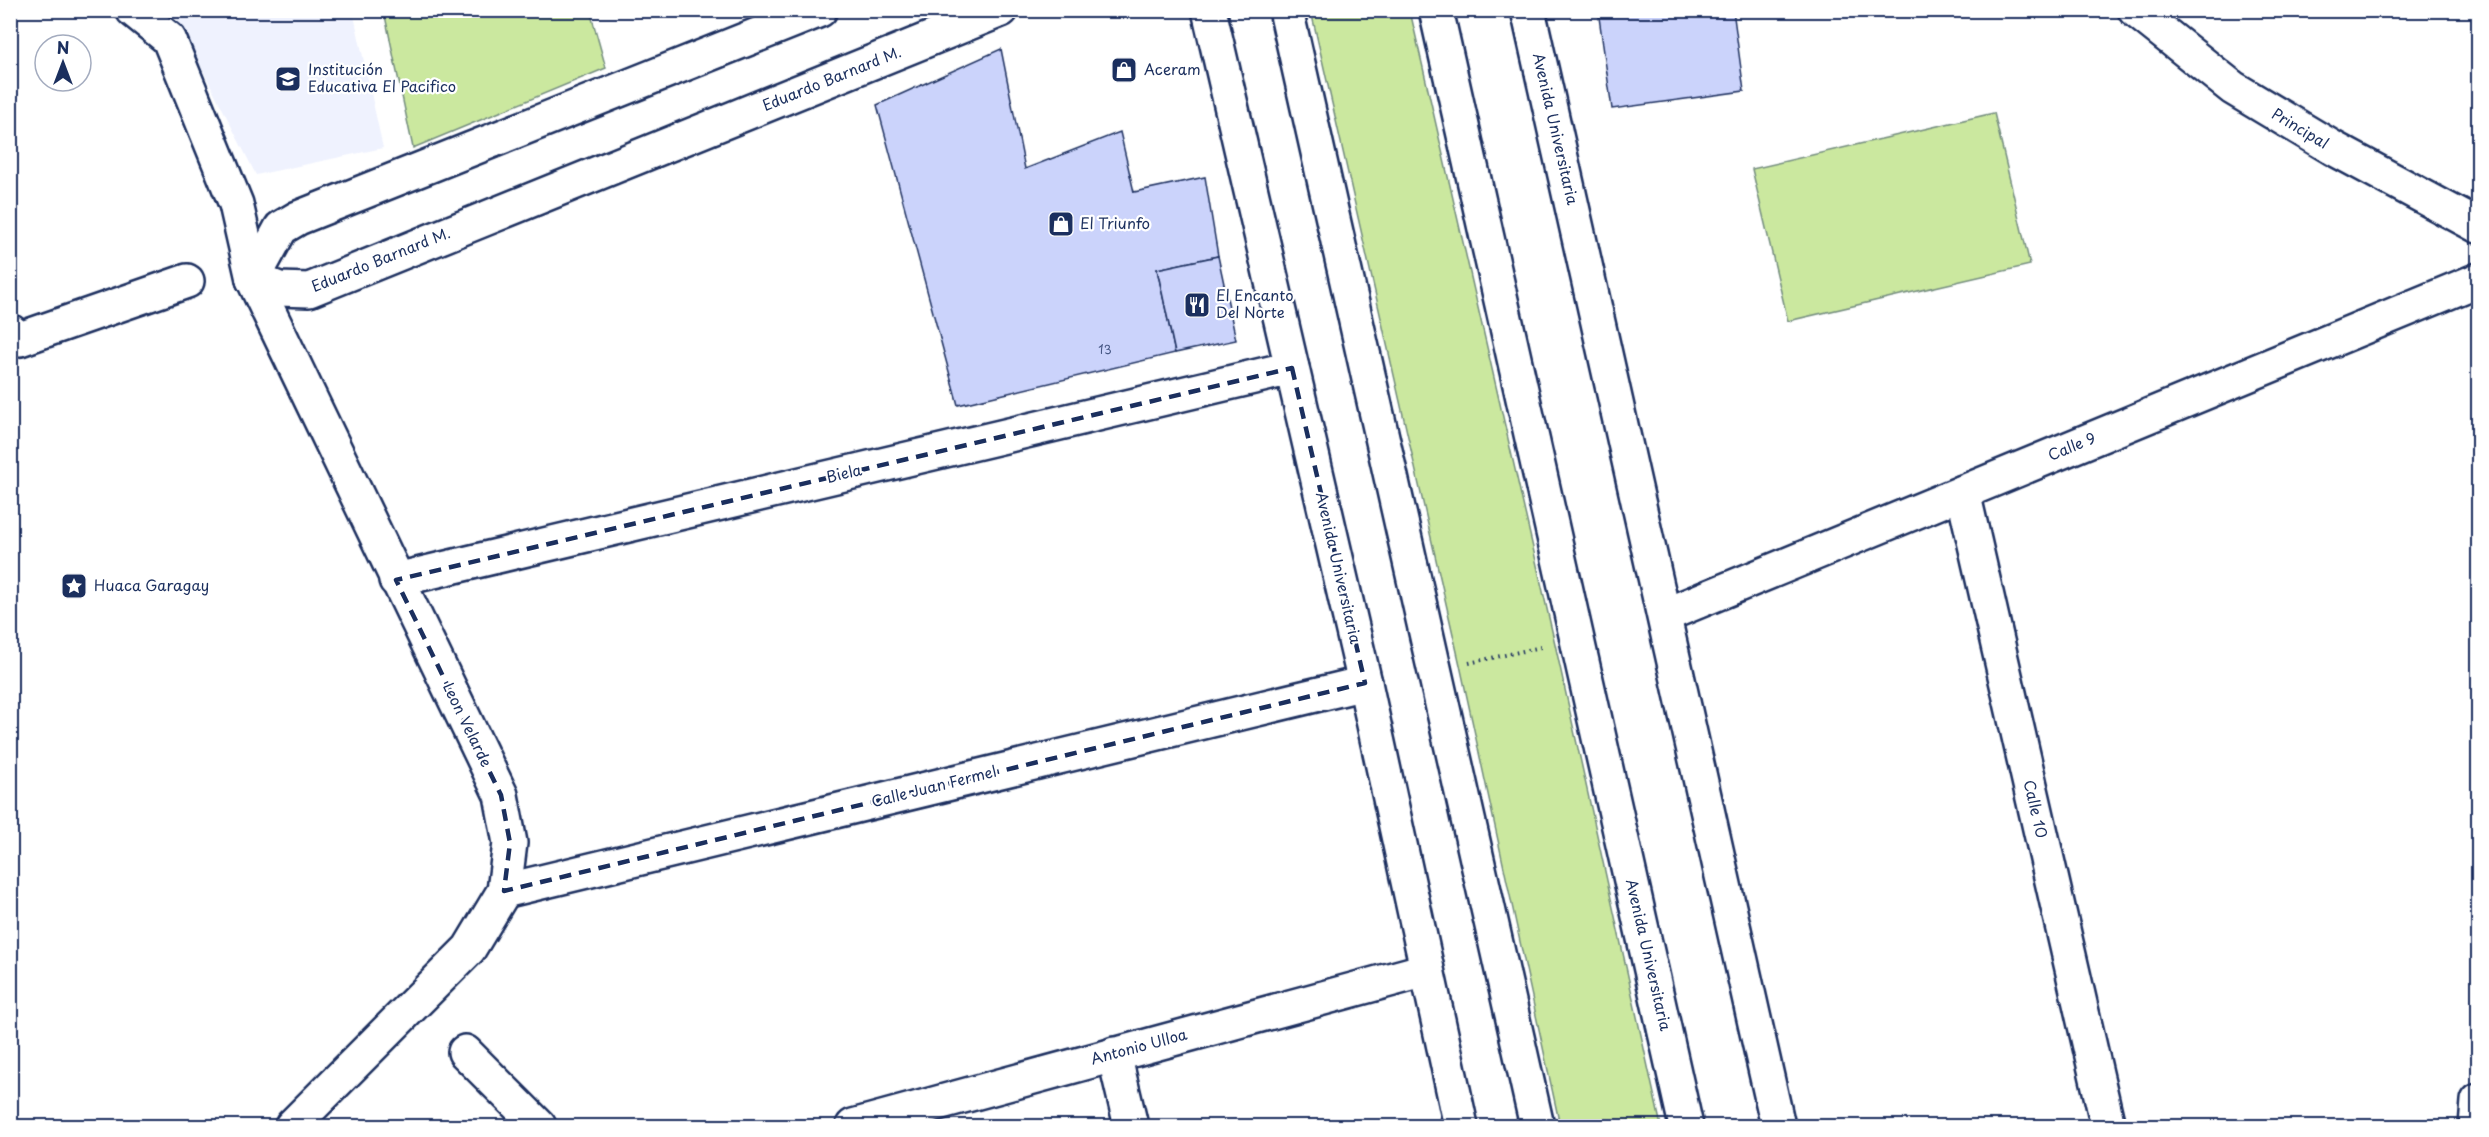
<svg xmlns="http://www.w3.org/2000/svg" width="2489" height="1137" viewBox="0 0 2489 1137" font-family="'Playpen Sans',sans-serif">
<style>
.built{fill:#eff2fe}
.green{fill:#cbe89f;stroke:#738c7e;stroke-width:1.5}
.building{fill:#cbd3fb;stroke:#1b2f5e;stroke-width:1.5}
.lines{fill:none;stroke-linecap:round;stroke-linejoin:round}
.street-casing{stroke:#1b2f5e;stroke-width:38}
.secondary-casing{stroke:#1b2f5e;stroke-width:38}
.primary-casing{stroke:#1b2f5e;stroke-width:38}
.path{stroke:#1b2f5e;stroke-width:4;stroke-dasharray:1.5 4.5;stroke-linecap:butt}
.street{stroke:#fff;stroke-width:33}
.secondary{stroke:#fff;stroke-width:33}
.primary{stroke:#fff;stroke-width:33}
.marked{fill:none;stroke:#1b2f5e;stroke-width:4.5;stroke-dasharray:12 8;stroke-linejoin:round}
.labels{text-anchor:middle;stroke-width:4.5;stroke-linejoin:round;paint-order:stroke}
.number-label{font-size:12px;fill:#475885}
.poi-label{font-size:15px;fill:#1b2f5e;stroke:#fff;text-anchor:start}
.street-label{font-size:15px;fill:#1b2f5e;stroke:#fff}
</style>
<rect width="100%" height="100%" fill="#fff"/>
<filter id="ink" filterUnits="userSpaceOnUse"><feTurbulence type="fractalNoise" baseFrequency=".0167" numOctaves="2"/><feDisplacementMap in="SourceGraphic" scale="12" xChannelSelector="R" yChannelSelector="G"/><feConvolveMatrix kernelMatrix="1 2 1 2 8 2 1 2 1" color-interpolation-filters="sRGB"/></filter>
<g filter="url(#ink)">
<polygon class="built" points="173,11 353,11 383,148 256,175"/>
<g class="green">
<polygon points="384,11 590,11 606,68 413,148"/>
<polygon points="1311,11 1410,11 1555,644 1661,1126 1560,1126 1460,665"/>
<polygon points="1994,113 2030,265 1788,321 1752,169"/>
</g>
<g class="building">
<polygon points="1598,10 1733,10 1744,91 1612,109"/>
<polygon points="1001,49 1025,169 1120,132 1134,192 1205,177 1218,256 1157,269 1175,353 958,405 877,105"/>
<polygon points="1218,256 1236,340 1175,353 1157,269"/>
</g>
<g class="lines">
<g class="street-casing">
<g id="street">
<polyline points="133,10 169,39 236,204 253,279 501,795 510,843 504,891 469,949 292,1126"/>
<polyline points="2135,10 2233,88 2333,148 2478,226"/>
<polyline points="253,279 279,289 309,290 1001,10"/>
<polyline points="253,279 281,228 298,218 820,10"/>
<polyline points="10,331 20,339 187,281"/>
<polyline points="1963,492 2108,1126"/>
<polyline points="396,580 1292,368"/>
<polyline points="1665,615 2478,280"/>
<polyline points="504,891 1365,683"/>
<polyline points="465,1052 539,1126"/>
<polyline points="1114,1054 1131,1126"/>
<polyline points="853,1126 1426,970"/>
<polyline points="2476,1126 2478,1101"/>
</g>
</g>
<g class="secondary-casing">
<g id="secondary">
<polyline points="1209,10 1365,683 1461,1126"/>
<polyline points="1528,10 1778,1126"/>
</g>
</g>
<g class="primary-casing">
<g id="primary">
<polyline points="1286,10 1537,1126"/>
<polyline points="1436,10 1686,1126"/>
</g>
</g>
<polyline class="path" points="1469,663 1541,647"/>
<use href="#street" class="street"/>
<use href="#secondary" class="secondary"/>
<use href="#primary" class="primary"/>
</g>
</g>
<path class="marked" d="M1292,368l73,315 -861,208 6,-48 -9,-48 -105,-215z"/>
<defs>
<g id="shop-square" transform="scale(1.35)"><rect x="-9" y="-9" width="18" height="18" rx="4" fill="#1b2f5e" stroke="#fff"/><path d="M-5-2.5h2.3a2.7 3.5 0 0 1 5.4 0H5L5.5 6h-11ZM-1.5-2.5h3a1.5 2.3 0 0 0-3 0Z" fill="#fff"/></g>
<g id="school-square" transform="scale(1.35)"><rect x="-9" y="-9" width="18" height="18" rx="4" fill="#1b2f5e" stroke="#fff"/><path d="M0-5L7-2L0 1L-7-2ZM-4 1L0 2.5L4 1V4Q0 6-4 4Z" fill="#fff"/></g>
<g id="restaurant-square" transform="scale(1.35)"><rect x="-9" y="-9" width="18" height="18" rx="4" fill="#1b2f5e" stroke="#fff"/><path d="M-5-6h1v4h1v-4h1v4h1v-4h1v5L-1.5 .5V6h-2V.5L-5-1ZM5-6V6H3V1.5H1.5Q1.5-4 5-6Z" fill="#fff"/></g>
<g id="sight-square" transform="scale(1.35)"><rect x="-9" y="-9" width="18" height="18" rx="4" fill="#1b2f5e" stroke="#fff"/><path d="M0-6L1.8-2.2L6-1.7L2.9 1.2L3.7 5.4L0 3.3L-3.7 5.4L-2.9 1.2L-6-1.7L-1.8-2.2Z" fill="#fff"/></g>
</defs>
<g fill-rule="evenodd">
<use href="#shop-square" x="1124" y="70"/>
<use href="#school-square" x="288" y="79"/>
<use href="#shop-square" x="1061" y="224"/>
<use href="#restaurant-square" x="1197" y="305"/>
<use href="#sight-square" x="74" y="586"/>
</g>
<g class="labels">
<g class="number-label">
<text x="1105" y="354">13</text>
</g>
<g class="poi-label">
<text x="308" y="75">Institución<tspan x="308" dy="17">Educativa El Pacifico</tspan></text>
<text x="1144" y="75">Aceram</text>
<text x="1080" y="229">El Triunfo</text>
<text x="1216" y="301">El Encanto<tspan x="1216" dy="17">Del Norte</tspan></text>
<text x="94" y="591">Huaca Garagay</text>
</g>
<g class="street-label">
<text transform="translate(832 79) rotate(-22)" y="5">Eduardo Barnard M.</text>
<text transform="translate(1555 129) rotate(77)" y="5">Avenida Universitaria</text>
<text transform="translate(2300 129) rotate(31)" y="5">Principal</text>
<text transform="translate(381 260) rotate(-22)" y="5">Eduardo Barnard M.</text>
<text transform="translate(2072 447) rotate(-22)" y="5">Calle 9</text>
<text transform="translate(844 474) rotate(-13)" y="5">Biela</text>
<text transform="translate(1338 568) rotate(77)" y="5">Avenida Universitaria</text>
<text transform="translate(467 725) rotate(64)" y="5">Leon Velarde</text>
<text transform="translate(934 787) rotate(-14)" y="5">Calle Juan Fermel</text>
<text transform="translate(2035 809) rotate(77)" y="5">Calle 10</text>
<text transform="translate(1648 955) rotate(77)" y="5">Avenida Universitaria</text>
<text transform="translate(1139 1047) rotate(-15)" y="5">Antonio Ulloa</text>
</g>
</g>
<rect width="2489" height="1137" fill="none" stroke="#fff" stroke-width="36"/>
<rect x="18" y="18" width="2453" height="1101" fill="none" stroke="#1b2f5e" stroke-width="2" filter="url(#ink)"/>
<g transform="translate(63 63)"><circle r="28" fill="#ffffff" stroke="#a4acbf" stroke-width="1.5"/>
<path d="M0-4.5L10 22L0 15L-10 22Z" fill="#1b2f5e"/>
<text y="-9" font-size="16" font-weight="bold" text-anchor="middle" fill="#1b2f5e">N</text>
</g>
</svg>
